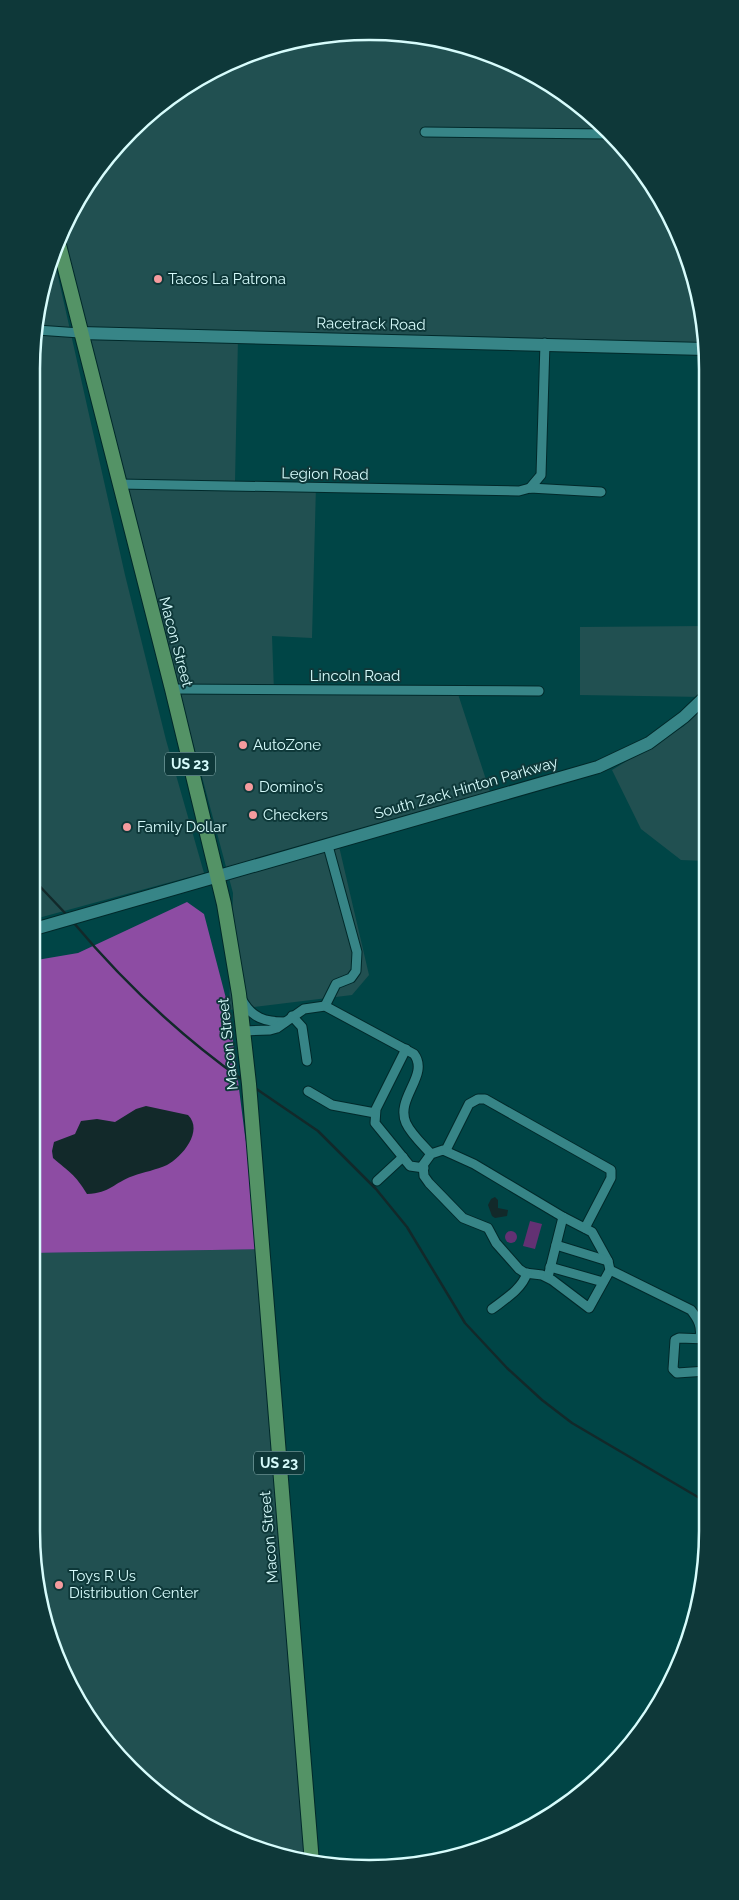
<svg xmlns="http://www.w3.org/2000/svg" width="739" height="1900" viewBox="0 0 739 1900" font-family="Raleway,sans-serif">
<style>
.built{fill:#215051}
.green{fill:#633173}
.forest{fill:#8d4ca3}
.water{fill:#12292a}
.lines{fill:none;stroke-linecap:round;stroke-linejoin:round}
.stream{stroke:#12292a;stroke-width:2.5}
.street-casing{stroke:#00292a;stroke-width:11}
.secondary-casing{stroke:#00292a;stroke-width:14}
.primary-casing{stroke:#00292a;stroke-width:16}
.street{stroke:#378587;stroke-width:9}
.secondary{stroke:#378587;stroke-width:12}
.primary{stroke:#549366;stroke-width:14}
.poi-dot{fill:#f59b9e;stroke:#0e3839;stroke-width:2}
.labels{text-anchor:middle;stroke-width:4;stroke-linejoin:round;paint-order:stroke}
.shield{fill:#0e3839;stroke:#9bc1c2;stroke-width:1}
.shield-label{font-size:14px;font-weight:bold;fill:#d7fcfc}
.poi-label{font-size:15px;fill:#d7fcfc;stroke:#0e3839;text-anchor:start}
.street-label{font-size:15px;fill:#d7fcfc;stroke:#0e3839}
.rim{fill:none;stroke:#d7fcfc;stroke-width:2.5}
</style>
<rect width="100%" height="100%" fill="#004546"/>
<g class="built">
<polygon points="392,32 457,43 539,77 624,146 673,220 705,325 705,347 238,337 235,482 316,485 312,638 272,636 274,692 458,694 493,801 338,842 369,975 352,995 229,1010 233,893 145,563 62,230 66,220 101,163 147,115 201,76 261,49 326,34"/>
<polygon points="53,254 125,575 166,740 204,873 31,920 31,370 43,282"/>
<polygon points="706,626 706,861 681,860 641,829 612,770 684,726 704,697 580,695 580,627"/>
<polygon points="265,1249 311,1862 261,1851 201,1824 115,1753 76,1699 49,1639 31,1530 31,1253"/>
</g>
<g class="green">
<polygon points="530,1221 542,1224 535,1249 523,1246"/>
<circle cx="511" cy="1237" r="6"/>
</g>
<polygon class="forest" points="187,902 204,914 229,1010 245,1136 265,1249 31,1253 31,961 78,953"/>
<g class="water">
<path d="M146,1106l42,9c16,16 -6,42 -21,50 -11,5 -23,7 -34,11 -20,7 -22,17 -46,18 -12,-20 -18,-22 -34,-36l-1,-7 2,-9 21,-8 6,-13 16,-2 18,3 21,-13z"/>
<polygon points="495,1197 498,1200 498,1208 508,1210 507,1216 495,1218 492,1216 488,1205 491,1199"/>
</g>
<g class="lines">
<g class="stream">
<polyline points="31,877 66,914"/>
<path d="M73,922c52,62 106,113 171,159"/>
<polyline points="255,1088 318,1131 376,1189 407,1227 465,1323 507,1368 542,1400 572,1423 708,1503"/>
</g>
<g class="street-casing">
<g id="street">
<polyline points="425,132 609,134"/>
<polyline points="37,330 80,333"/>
<polyline points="119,484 519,491 530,488 601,492"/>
<polyline points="530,488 541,475 545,343"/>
<polyline points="172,689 539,691"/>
<path d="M242,1000c10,18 23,22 43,22"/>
<polyline points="325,1006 336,984 351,978 356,971 357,952 328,846"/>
<polyline points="292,1016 302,1027 307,1061"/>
<path d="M243,1031l27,-1 7,-2 27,-19 21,-3 89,48c16,21 -19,44 -8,69 5,11 17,22 25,31"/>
<polyline points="406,1049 376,1109 375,1123 410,1166 424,1168"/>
<polyline points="308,1091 332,1105 375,1113"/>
<polygon points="443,1150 474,1164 563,1217 592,1232 608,1261 610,1270 589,1308 552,1280 542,1275 525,1273 519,1269 496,1243 488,1228 463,1218 429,1183 424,1176 423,1165 431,1154"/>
<polyline points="446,1150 469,1104 478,1099 485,1099 611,1170 611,1178 585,1228"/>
<polyline points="377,1181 403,1157"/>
<polyline points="556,1245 608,1261"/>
<polyline points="550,1267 603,1282"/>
<path d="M610,1270l81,40c7,9 11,16 9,28"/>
<polyline points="548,1277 563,1217"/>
<path d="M492,1309c13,-10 30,-20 35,-36"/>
<polyline points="707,1339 679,1338 675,1340 673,1369 677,1373 707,1371"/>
</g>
</g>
<g class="secondary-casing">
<g id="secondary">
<polyline points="80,333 705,349"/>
<polyline points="31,930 598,767 649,743 684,717 706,696"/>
</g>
</g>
<g class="primary-casing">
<polyline id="primary" points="58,241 172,689 224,904 239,994 249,1084 312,1863"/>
</g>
<use href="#street" class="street"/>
<use href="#secondary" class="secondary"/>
<use href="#primary" class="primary"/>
</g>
<g class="poi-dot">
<circle cx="158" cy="279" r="5"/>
<circle cx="243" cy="745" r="5"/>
<circle cx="249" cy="787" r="5"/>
<circle cx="253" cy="815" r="5"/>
<circle cx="127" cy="827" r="5"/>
<circle cx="59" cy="1585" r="5"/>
</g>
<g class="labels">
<g class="shield">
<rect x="165" y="752.5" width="50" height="23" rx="4"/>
<rect x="254" y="1451.5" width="50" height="23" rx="4"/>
</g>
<g class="shield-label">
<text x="190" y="769">US 23</text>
<text x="279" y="1468">US 23</text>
</g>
<g class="poi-label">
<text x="168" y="284">Tacos La Patrona</text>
<text x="253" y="750">AutoZone</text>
<text x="259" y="792">Domino's</text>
<text x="263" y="820">Checkers</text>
<text x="137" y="832">Family Dollar</text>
<text x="69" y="1581">Toys R Us<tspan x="69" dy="17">Distribution Center</tspan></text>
</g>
<g class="street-label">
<text transform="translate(371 324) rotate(1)" y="5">Racetrack Road</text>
<text transform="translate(325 474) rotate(1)" y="5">Legion Road</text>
<text transform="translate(176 642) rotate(75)" y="5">Macon Street</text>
<text x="355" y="681">Lincoln Road</text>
<text transform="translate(466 788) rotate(-16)" y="5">South Zack Hinton Parkway</text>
<text transform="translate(228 1044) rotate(-96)" y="5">Macon Street</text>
<text transform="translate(269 1537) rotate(-95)" y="5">Macon Street</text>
</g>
</g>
<path d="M0 0H739V1900H0ZM369 40H370A329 329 0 0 1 699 369V1531A329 329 0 0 1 370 1860H369A329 329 0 0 1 40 1531V369A329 329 0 0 1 369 40Z" fill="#0e3839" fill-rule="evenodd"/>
<path class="rim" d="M369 40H370A329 329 0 0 1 699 369V1531A329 329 0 0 1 370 1860H369A329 329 0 0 1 40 1531V369A329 329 0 0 1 369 40Z"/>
</svg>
